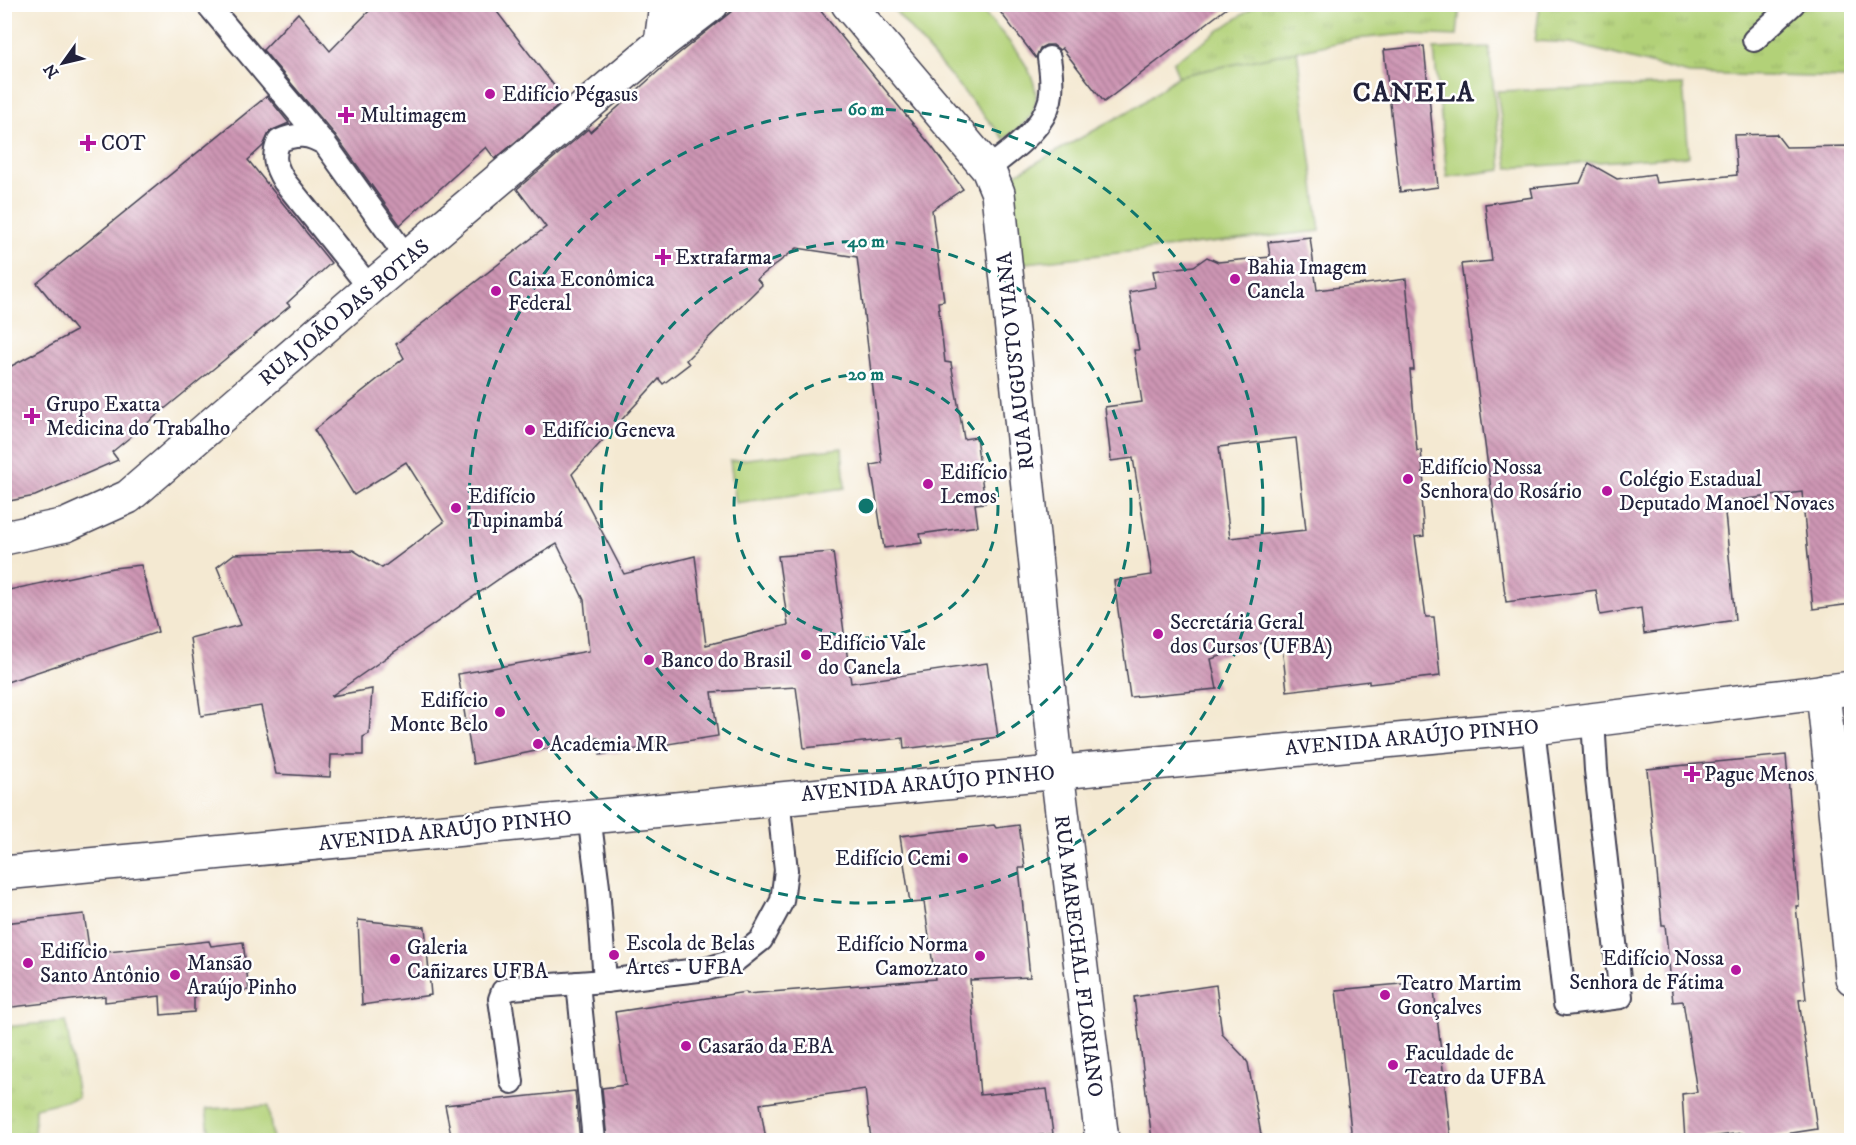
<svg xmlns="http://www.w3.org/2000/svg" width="1856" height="1145" viewBox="0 0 1856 1145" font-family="'IM FELL DW Pica',serif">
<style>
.grass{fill:url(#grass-tufts);stroke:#6a7a5a;stroke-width:1.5}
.park{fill:#b2d178;stroke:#6a7a5a;stroke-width:1.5}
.building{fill:url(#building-back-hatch);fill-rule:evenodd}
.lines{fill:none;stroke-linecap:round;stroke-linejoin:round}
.service-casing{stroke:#424052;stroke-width:26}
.minor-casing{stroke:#424052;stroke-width:36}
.secondary-casing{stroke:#424052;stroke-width:36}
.service{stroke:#fff;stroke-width:22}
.minor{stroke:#fff;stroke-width:33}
.secondary{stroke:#fff;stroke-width:33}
.ring{fill:none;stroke:#0f766e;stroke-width:3;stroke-dasharray:10 8}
.poi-dot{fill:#b5179e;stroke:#fff;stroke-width:2}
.labels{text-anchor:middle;stroke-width:5;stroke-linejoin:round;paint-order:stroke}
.poi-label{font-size:21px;fill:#22223b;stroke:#fff;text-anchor:start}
.street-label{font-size:21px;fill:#22223b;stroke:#fff}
.district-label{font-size:27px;font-weight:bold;letter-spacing:1.5px;fill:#22223b;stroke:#fff}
.centre{fill:#0f766e;stroke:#fff;stroke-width:3}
.ring-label{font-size:18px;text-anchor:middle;font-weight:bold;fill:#0f766e;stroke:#fff;stroke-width:5;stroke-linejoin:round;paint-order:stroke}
</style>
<defs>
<pattern id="grass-tufts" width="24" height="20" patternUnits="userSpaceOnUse" patternTransform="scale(1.5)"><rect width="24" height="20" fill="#b2d178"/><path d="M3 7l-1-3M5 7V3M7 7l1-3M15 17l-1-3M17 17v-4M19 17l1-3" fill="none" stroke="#99b369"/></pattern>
<pattern id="building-back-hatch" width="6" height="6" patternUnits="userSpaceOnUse" patternTransform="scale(1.5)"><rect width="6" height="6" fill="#ce96b4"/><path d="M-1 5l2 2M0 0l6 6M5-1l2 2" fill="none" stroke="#a77a94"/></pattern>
</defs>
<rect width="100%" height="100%" fill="#fff"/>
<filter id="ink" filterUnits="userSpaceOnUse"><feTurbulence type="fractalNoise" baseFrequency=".0167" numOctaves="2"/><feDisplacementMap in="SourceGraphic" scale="12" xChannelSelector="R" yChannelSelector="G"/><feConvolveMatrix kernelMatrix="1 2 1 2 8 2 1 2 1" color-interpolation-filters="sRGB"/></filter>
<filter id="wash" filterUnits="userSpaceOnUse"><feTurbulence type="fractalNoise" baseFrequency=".008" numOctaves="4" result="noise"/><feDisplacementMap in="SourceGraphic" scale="24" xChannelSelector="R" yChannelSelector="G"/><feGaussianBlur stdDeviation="1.35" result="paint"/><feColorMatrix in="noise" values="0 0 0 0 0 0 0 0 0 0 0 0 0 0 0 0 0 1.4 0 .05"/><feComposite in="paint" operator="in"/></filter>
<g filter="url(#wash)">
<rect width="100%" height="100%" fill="#f4e9d2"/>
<g class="grass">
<polygon points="1258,4 1460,4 1460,5 1457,36 1406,34 1355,39 1178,76 1173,62"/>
<polygon points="1540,5 1851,5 1851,78 1689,74 1570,43 1535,41"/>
<polygon points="66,1021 78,1098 35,1108 34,1140 5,1140 5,1027"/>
</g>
<g class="park">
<path d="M890,5h87c21,25 79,77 52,113 -6,8 -17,15 -25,21z"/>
<polygon points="1489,47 1502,170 1447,177 1434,49"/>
<polygon points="1297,51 1320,231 1017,264 1009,178 1138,106 1178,76"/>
<polygon points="1683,85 1689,156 1508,168 1497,91"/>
<polygon points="842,448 845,488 736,503 730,461"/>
<polygon points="268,1106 273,1140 210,1140 206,1109"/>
</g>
<g id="blocks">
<g class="building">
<polygon points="376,4 491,4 565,100 495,159 486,147 400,225 336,136 263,50 298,13 330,51"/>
<polygon points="741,4 815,4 932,147 963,189 932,210 944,301 938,302 945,362 951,363 964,439 976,437 985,503 975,504 978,526 920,534 922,543 884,548 871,465 882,463 857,257 797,248 757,279 762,285 686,360 689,364 663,384 659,379 572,474 624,574 695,556 706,645 788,625 778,556 833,552 851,683 987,663 998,737 904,749 903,738 804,748 796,687 712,692 718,736 600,755 598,738 473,764 458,674 589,651 584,600 557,544 509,572 331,696 372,689 369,734 363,737 363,755 331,755 330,777 276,774 261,706 201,716 190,638 241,625 217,567 234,554 353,550 382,568 444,522 406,462 354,495 314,430 404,358 396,344 546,227 517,189 588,129 590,132 672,59"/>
<polygon points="994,4 1232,4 1104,102 1062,48 1060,50 1053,45 1046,45 1040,48 1036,58"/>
<polygon points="1424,46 1438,187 1400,192 1384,50"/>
<polygon points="267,96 289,123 270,131 263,146 248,160 331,263 287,303 290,306 112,452 118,460 35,496 4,502 4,370 76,331 37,283"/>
<polygon points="1776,134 1786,147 1851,146 1851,604 1813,609 1802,492 1724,502 1735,620 1644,634 1641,608 1600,615 1596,590 1506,602 1461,264 1492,261 1485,204 1533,197 1531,188 1580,183 1589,163 1617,179 1654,174 1656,183 1737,175 1734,135"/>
<path d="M1310,237l7,53 89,-11 8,91h-4l7,81 4,-1 4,47h-4l3,39 -9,1 11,80h8l6,59 -71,8v-3l-82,10 -6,-54 -70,22 6,30 -87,8 -16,-116 38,-6 -19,-117 -22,3 -6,-54 37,-5 -8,-52h5l-10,-58 27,-5 -3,-16 41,-5 13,-9 11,5 52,-5 -2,-15zM1296,438l10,92 -76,8 -11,-91z"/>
<polygon points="141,565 158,632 4,683 4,591 113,568"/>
<polygon points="1786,755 1799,906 1796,906 1806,999 1799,1000 1817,1129 1747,1140 1742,1133 1685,1140 1682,1094 1697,1092 1683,1001 1673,1002 1665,925 1662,925 1647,769"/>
<polygon points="994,825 996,828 1019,825 1025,868 1019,868 1030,977 970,980 980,1095 1047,1089 1053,1134 998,1140 871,1140 865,1089 760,1104 766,1140 607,1140 602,1088 626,1085 615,1012 746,992 747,994 935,979 924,902 910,903 900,836"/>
<polygon points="84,914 90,954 209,941 211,946 243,942 249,990 194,994 194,1012 161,1015 160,996 105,1002 105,996 4,1008 4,923"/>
<polygon points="358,920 425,927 431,995 362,1005"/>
<polygon points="1433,981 1451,1140 1352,1140 1336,990"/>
<polygon points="1216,985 1222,1034 1244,1057 1248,1063 1262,1140 1152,1140 1134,997"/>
<polygon points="575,1091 580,1140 452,1140 445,1105"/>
</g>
</g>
</g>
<g filter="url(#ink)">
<use href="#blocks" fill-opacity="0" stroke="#424052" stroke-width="1.5"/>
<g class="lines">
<g class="service-casing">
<g id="service">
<polyline points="209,6 324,143"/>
<polyline points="1754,40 1793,4"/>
<path d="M988,169c23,-19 54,-38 62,-69 3,-13 1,-29 -1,-42"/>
<path d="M370,288l-86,-107c-9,-15 -12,-24 -5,-40 18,-8 30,-7 46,3l82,114"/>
<polyline points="1533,727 1565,1004 1621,997 1596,770 1593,719"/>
<polyline points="589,815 598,887 605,981 707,969 736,960 761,940 782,901 786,870 778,798"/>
<polyline points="578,983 594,1140"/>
<polyline points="512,1082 500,999 503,991 512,988 605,981"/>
</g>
</g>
<g class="minor-casing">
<g id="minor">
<polyline points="848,4 988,169 998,193 1057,771 1102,1140"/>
<polyline points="661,43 712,4"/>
<polyline points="1823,691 1852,978"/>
<polyline points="4,873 1533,727 1852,688"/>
</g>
</g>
<g class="secondary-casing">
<polyline id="secondary" points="4,538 66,525 128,497 370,288 661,43 666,4"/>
</g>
<use href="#service" class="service"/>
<use href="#minor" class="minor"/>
<use href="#secondary" class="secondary"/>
</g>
</g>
<g class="ring">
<circle cx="866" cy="506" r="132"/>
<circle cx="866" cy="506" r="265"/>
<circle cx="866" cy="506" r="397"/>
</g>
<g class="poi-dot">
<circle cx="490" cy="94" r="6"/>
<path d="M343 106h6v6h6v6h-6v6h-6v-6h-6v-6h6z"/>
<path d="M85 134h6v6h6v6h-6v6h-6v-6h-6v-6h6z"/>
<path d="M660 248h6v6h6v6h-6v6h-6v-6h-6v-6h6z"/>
<circle cx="1235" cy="279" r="6"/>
<circle cx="496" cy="291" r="6"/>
<path d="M29 407h6v6h6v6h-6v6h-6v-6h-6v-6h6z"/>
<circle cx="530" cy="430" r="6"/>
<circle cx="1408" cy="479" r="6"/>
<circle cx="928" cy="484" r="6"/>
<circle cx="1607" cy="491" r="6"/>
<circle cx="456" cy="508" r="6"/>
<circle cx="1158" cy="634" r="6"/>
<circle cx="806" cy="655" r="6"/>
<circle cx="649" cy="660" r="6"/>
<circle cx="500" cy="712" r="6"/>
<circle cx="538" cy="744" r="6"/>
<path d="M1689 765h6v6h6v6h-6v6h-6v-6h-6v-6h6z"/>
<circle cx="963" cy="858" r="6"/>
<circle cx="614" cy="955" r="6"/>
<circle cx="980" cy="956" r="6"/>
<circle cx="395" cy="959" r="6"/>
<circle cx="28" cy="963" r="6"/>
<circle cx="1736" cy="970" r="6"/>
<circle cx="175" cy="975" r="6"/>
<circle cx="1385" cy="995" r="6"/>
<circle cx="686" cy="1046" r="6"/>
<circle cx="1393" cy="1065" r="6"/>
</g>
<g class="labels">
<g class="poi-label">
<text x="502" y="101">Edifício Pégasus</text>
<text x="360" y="122">Multimagem</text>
<text x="101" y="150">COT</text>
<text x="675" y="264">Extrafarma</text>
<text x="1247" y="274">Bahia Imagem<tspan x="1247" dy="24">Canela</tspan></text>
<text x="508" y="286">Caixa Econômica<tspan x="508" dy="24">Federal</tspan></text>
<text x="46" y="411">Grupo Exatta<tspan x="46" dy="24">Medicina do Trabalho</tspan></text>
<text x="542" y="437">Edifício Geneva</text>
<text x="1420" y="474">Edifício Nossa<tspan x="1420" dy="24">Senhora do Rosário</tspan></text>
<text x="940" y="479">Edifício<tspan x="940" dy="24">Lemos</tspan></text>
<text x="1619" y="486">Colégio Estadual<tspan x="1619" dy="24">Deputado Manoel Novaes</tspan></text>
<text x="468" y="503">Edifício<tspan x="468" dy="24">Tupinambá</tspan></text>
<text x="1170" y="629">Secretária Geral<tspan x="1170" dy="24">dos Cursos (UFBA)</tspan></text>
<text x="818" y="650">Edifício Vale<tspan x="818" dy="24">do Canela</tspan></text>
<text x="661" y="667">Banco do Brasil</text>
<text x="488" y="707" text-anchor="end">Edifício<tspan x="488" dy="24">Monte Belo</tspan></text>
<text x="550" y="751">Academia MR</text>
<text x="1704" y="781">Pague Menos</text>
<text x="951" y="865" text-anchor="end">Edifício Cemi</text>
<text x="626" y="950">Escola de Belas<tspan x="626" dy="24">Artes - UFBA</tspan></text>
<text x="968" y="951" text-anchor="end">Edifício Norma<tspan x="968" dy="24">Camozzato</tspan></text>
<text x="407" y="954">Galeria<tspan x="407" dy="24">Cañizares UFBA</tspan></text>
<text x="40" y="958">Edifício<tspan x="40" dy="24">Santo Antônio</tspan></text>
<text x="1724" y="965" text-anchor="end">Edifício Nossa<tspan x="1724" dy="24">Senhora de Fátima</tspan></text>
<text x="187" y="970">Mansão<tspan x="187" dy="24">Araújo Pinho</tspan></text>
<text x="1397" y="990">Teatro Martim<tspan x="1397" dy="24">Gonçalves</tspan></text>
<text x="698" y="1053">Casarão da EBA</text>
<text x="1405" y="1060">Faculdade de<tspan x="1405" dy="24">Teatro da UFBA</tspan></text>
</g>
<g class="street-label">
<text transform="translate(344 312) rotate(-40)" y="7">RUA JOÃO DAS BOTAS</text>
<text transform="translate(1015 361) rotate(-96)" y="7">RUA AUGUSTO VIANA</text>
<text transform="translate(1412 737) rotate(-5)" y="7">AVENIDA ARAÚJO PINHO</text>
<text transform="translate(928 783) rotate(-5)" y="7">AVENIDA ARAÚJO PINHO</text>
<text transform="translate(445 830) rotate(-6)" y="7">AVENIDA ARAÚJO PINHO</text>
<text transform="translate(1079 956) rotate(83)" y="7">RUA MARECHAL FLORIANO</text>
</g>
<g class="district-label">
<text x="1414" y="101">CANELA</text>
</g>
</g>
<circle cx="866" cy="506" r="9" class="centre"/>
<g class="ring-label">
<text x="866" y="115">60 m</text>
<text x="866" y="247">40 m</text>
<text x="866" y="380">20 m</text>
</g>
<rect width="1856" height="1145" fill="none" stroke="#fff" stroke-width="24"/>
<g transform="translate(63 63) rotate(236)" stroke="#ffffff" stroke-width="4.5" paint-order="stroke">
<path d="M0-4.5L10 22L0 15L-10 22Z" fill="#22223b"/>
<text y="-9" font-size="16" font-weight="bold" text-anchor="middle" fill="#22223b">N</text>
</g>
</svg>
